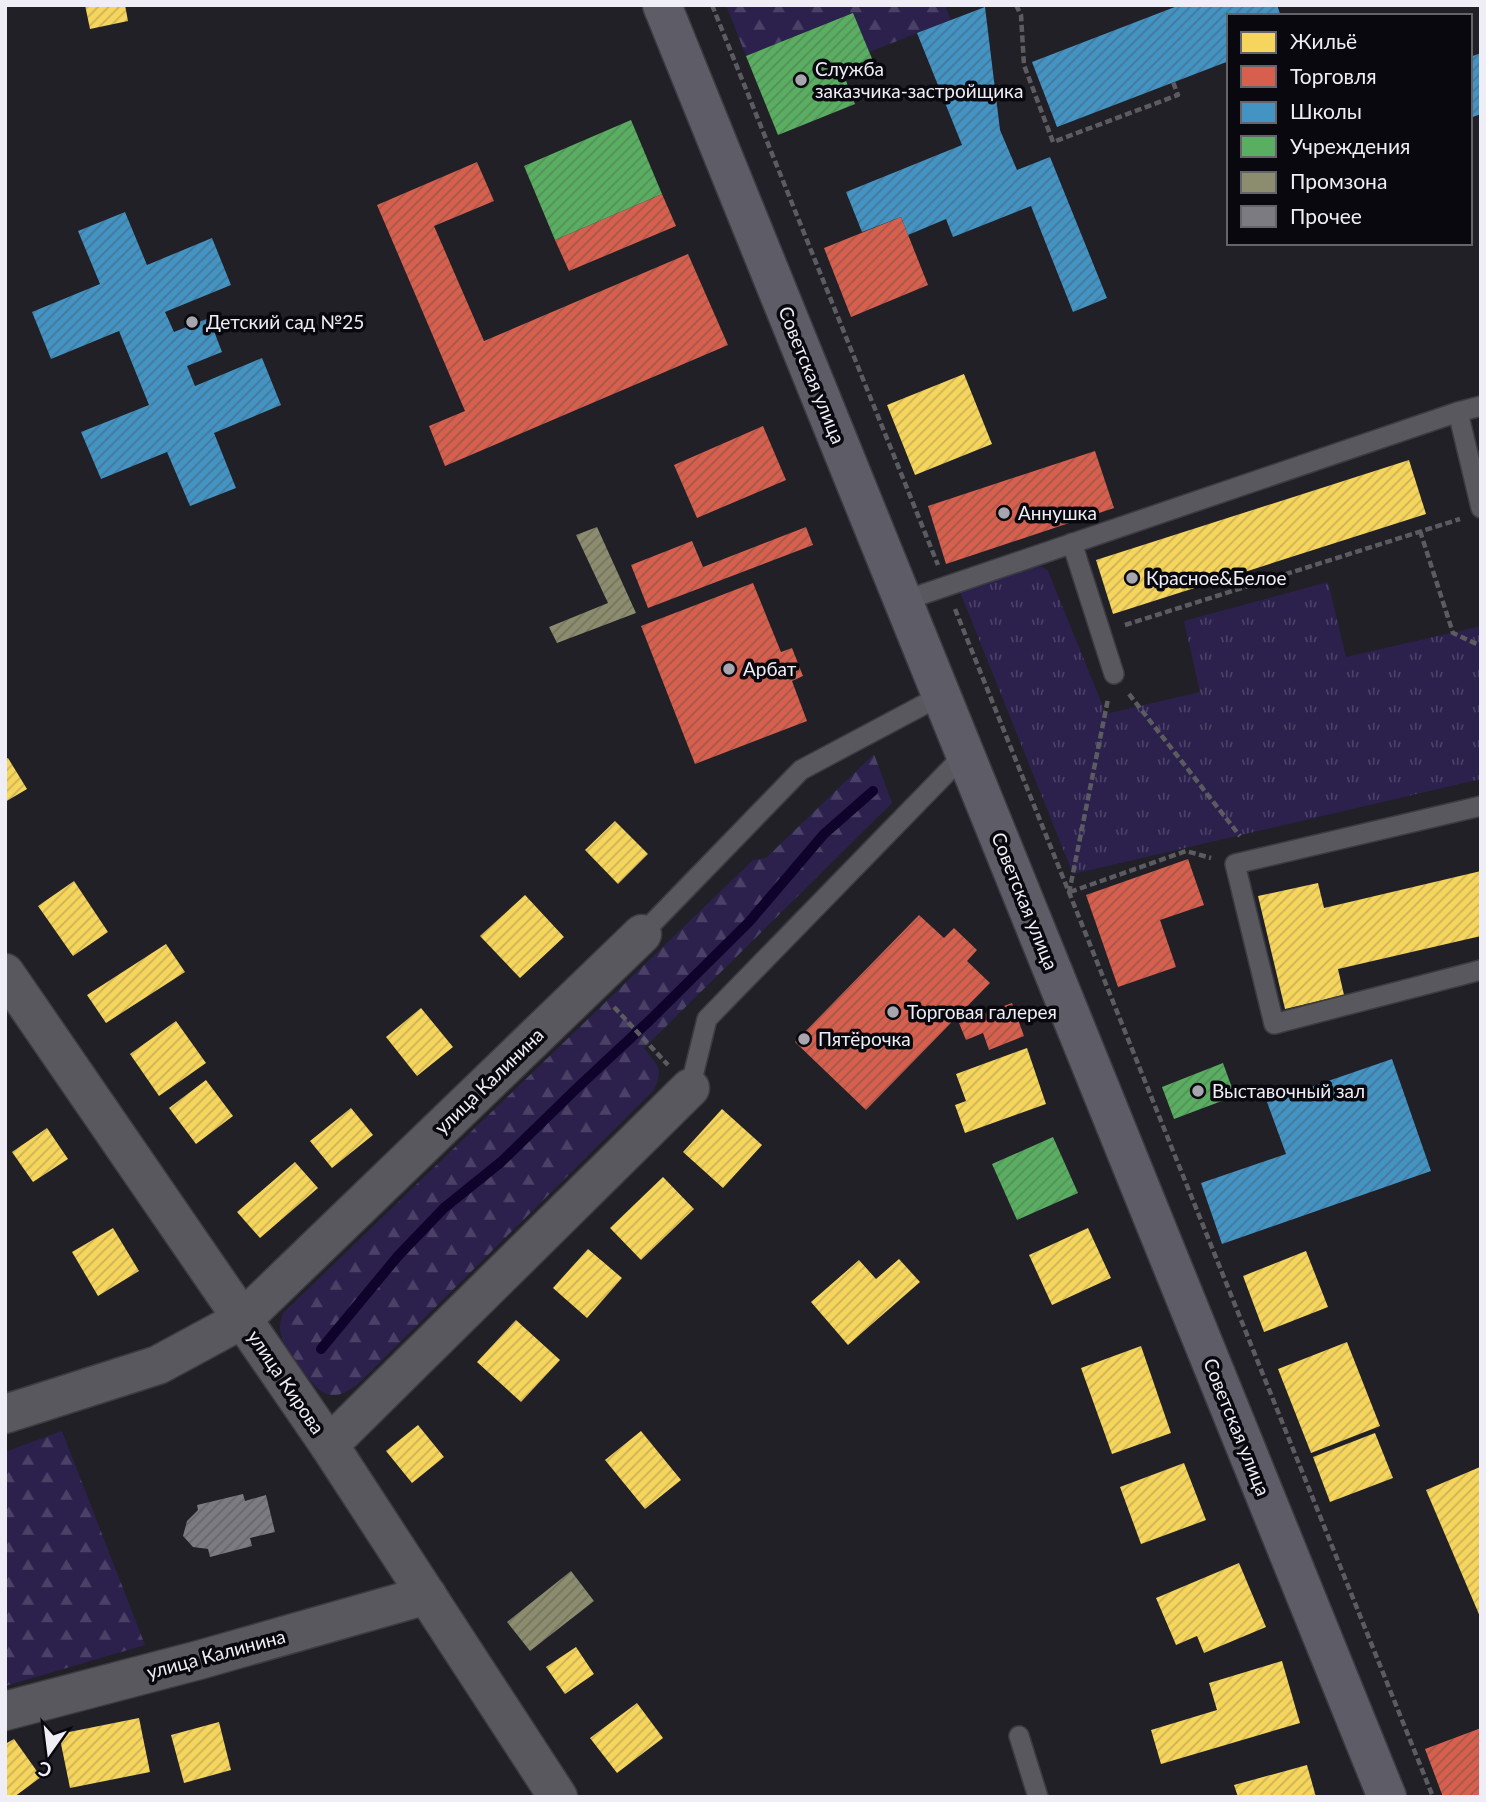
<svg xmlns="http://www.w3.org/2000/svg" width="1486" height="1802" viewBox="0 0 1486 1802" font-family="Lato,sans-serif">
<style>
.grass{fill:url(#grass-tufts)}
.forest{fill:url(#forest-firs)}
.homes{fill:url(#homes-hatch)}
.shops{fill:url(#shops-hatch)}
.schools{fill:url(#schools-hatch)}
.public{fill:url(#public-hatch)}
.industry{fill:url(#industry-hatch)}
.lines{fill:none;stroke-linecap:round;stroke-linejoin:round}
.stream{stroke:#0f032b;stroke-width:10}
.building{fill:url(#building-hatch)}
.service-casing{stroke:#3c3b42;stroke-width:22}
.minor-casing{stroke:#3c3b42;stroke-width:41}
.primary-casing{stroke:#3c3b42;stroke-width:41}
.path{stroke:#5c5c60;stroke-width:4.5;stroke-dasharray:7 3.5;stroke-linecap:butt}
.service{stroke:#59585e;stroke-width:19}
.minor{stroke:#59585e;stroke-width:38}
.primary{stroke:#5e5c67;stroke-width:38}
.poi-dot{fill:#a7a6ae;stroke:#09080e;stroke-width:2.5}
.labels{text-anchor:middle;stroke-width:7;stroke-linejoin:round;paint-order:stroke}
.poi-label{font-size:19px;fill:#efeef7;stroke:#09080e;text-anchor:start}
.street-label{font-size:19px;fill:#efeef7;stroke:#09080e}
</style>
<defs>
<pattern id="grass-tufts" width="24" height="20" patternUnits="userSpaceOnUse" patternTransform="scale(1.75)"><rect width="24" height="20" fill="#2c204d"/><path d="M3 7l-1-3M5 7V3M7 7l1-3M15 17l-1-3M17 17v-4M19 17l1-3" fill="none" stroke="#4b4167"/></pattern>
<pattern id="forest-firs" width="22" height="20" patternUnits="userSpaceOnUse" patternTransform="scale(1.75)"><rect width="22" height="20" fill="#2c204d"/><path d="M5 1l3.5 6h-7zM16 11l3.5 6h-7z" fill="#4b4167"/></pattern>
<pattern id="homes-hatch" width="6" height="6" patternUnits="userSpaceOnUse" patternTransform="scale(1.75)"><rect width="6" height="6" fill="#f6d55c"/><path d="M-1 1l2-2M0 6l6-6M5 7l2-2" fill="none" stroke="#cab258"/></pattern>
<pattern id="shops-hatch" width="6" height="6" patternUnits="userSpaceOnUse" patternTransform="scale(1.75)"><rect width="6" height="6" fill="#d6604d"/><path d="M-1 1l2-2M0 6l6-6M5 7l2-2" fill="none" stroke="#a4574c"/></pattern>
<pattern id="schools-hatch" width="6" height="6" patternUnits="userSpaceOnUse" patternTransform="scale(1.75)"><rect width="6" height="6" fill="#4393c3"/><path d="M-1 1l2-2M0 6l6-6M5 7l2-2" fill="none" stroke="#457899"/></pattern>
<pattern id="public-hatch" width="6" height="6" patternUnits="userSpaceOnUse" patternTransform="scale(1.75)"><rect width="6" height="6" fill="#5aae61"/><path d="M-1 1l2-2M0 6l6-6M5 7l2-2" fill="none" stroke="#558f5a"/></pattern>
<pattern id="industry-hatch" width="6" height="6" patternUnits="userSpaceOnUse" patternTransform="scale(1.75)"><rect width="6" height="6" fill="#8c8c6e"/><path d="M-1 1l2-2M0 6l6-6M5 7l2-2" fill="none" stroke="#747461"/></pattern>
<pattern id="building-hatch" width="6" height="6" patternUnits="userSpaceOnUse" patternTransform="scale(1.75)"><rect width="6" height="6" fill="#7c7b82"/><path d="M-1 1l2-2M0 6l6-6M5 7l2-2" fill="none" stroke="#67666c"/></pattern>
</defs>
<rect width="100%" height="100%" fill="#212027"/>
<polygon class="grass" points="1036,566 1043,567 1048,571 1106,714 1200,692 1184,621 1328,582 1346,657 1481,626 1481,779 1073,874 960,592"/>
<g class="forest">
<polygon points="726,5 945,5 951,20 869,52 853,13 746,56"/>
<path d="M874,754l18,49 -248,245c13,18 21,20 9,43l-294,292c-34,28 -45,2 -64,-24 -6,-9 -14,-19 -15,-30 -1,-5 2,-11 3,-16l470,-453 13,-2z"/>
<polygon points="62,1431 145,1645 5,1686 5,1452"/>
</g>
<g class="homes">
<polygon points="85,5 125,5 128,21 90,29"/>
<polygon points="964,374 992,444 915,475 887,405"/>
<polygon points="1409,460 1426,514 1113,614 1096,560"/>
<polygon points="8,758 27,789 5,802 5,759"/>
<polygon points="615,821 648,854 618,884 585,850"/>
<polygon points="1481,871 1481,936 1338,969 1344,995 1285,1009 1258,896 1318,883 1324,908"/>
<polygon points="74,881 108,932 73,956 38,906"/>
<polygon points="525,895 564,937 520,978 480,936"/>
<polygon points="166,944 185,972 106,1023 87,995"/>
<polygon points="421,1008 453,1047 417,1076 386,1037"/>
<polygon points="176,1021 206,1063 159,1096 130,1054"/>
<polygon points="1027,1048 1046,1104 965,1133 955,1105 966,1101 956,1074"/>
<polygon points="206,1080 233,1116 196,1144 169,1108"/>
<polygon points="351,1108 373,1135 332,1168 310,1141"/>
<polygon points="722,1109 762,1145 723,1188 683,1152"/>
<polygon points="47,1128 68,1159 33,1182 12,1152"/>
<polygon points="295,1162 318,1188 260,1238 237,1212"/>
<polygon points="663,1177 694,1209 641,1260 610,1228"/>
<polygon points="113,1228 139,1271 98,1296 72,1252"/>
<polygon points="1088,1228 1111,1278 1052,1305 1029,1255"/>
<polygon points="588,1249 622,1278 587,1318 553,1288"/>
<polygon points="1306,1251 1328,1307 1264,1332 1243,1276"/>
<polygon points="899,1259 920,1282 848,1345 811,1302 859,1260 876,1279"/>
<polygon points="516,1320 560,1360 521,1402 477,1362"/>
<polygon points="1347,1342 1380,1426 1311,1453 1278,1369"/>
<polygon points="1141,1346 1171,1433 1112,1454 1081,1368"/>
<polygon points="418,1425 444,1457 412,1483 386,1451"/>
<polygon points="641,1431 681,1480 645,1509 605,1460"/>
<polygon points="1375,1433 1393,1478 1330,1502 1313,1457"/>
<polygon points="1184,1463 1206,1520 1141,1544 1120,1487"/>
<polygon points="1480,1467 1481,1470 1481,1619 1426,1490"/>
<polygon points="1239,1563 1266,1627 1204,1653 1197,1636 1176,1645 1156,1598"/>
<polygon points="576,1647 594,1674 565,1694 546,1667"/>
<polygon points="1282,1661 1300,1723 1161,1764 1151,1730 1217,1710 1209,1683"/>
<polygon points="637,1703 663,1738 617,1773 590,1738"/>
<polygon points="139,1718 150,1772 70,1788 59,1734"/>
<polygon points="219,1722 231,1770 184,1783 171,1735"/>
<polygon points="14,1739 41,1777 14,1797 5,1797 5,1744"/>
<polygon points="1307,1765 1316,1797 1238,1797 1234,1785"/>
</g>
<g class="shops">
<polygon points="477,162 494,201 434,226 484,341 688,254 728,345 445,466 429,426 465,411 377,205"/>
<polygon points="662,194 676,226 569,271 555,240"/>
<polygon points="901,217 928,285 851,317 824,248"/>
<polygon points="763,426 786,480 697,518 674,465"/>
<polygon points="1095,451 1114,508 946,564 928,506"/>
<polygon points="806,527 813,545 648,608 631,565 692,541 703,567"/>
<polygon points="753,583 781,652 792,648 803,676 792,681 807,721 695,764 641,626"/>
<polygon points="1188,859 1204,905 1160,920 1176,967 1118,987 1086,895"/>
<polygon points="919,915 944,938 954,928 977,950 967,961 990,983 866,1110 795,1042"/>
<polygon points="1012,1003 1024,1036 989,1050 983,1033 966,1040 959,1023"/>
<polygon points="1481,1728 1481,1797 1443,1797 1425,1749"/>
</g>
<g class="schools">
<polygon points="1180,5 1277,5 1281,16 1229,16 1229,61 1057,127 1032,62"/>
<polygon points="985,7 1000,130 1017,170 1050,157 1107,298 1073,312 1031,206 953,237 946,219 908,235 901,217 862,232 846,192 962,145 917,33"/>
<polygon points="1481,53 1481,114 1470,118 1470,57"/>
<polygon points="125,212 147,265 212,238 231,285 165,312 174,332 209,318 222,352 187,366 195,386 262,358 281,405 214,433 236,488 190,506 167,452 101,479 81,432 149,405 119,331 51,359 32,312 100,284 78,231"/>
<polygon points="1392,1059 1431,1171 1222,1244 1201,1183 1286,1154 1267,1102"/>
</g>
<g class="public">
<polygon points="853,13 873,61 843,73 855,104 778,135 746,56"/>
<polygon points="631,120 662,194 555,240 524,166"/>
<polygon points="1223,1063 1235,1096 1174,1119 1162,1087"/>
<polygon points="1053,1137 1078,1193 1017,1220 992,1164"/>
</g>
<g class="industry">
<polygon points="597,527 636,613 557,643 549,627 608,603 576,535"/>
<polygon points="571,1571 594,1601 530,1651 507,1622"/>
</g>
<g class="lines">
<polyline class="stream" points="321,1349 398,1256 444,1208 501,1162 576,1089 649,1021 749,922 824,834 873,791"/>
</g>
<polygon class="building" points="243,1494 245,1501 266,1495 275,1532 250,1538 252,1546 210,1557 208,1549 193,1547 183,1536 187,1521 198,1510 197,1505"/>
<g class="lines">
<g class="service-casing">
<g id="service">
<polyline points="1481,406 1458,412 1481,508"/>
<polyline points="1072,543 1114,674"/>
<polyline points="903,601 1458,412"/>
<polyline points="1481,806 1235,864 1274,1024 1481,970"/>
<polyline points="642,934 801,770 942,695"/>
<polyline points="690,1088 707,1019 965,754"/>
<polyline points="1019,1736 1038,1797"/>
</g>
</g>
<g class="minor-casing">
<g id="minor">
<polyline points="5,973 329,1445 558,1797"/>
<polyline points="5,1414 158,1365 243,1319 642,934"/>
<polyline points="329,1445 690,1088"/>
<polyline points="5,1711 199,1660 427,1595"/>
</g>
</g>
<g class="primary-casing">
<polyline id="primary" points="662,5 1387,1797"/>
</g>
<g class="path">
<polyline points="712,5 938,565"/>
<polyline points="1016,5 1021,15 1024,65 1053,142 1178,95 1173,82"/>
<polyline points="1420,531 1453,633 1481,646"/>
<polyline points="955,609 1433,1797"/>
<polyline points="1125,625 1460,519"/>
<polyline points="1129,694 1240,836"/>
<polyline points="1070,892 1186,851 1211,858"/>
<polyline points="1069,893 1108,699"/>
<polyline points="614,1007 668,1065"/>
</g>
<use href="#service" class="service"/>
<use href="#minor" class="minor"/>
<use href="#primary" class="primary"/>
</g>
<g class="poi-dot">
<circle cx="801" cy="80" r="7"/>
<circle cx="192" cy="322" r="7"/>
<circle cx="1004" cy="513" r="7"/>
<circle cx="1132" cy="578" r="7"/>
<circle cx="729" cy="669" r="7"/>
<circle cx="893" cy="1012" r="7"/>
<circle cx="804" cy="1039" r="7"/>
<circle cx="1198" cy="1091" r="7"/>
</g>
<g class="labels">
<g class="poi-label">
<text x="815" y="76">Служба<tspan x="815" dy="22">заказчика-застройщика</tspan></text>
<text x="206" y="329">Детский сад №25</text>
<text x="1018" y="520">Аннушка</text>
<text x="1146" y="585">Красное&amp;Белое</text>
<text x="743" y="676">Арбат</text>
<text x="907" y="1019">Торговая галерея</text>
<text x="818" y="1046">Пятёрочка</text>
<text x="1212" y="1098">Выставочный зал</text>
</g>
<g class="street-label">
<text transform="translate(812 375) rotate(68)" y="7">Советская улица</text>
<text transform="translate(1025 901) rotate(68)" y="7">Советская улица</text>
<text transform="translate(489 1081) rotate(-44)" y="7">улица Калинина</text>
<text transform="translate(286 1382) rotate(56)" y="7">улица Кирова</text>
<text transform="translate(1237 1427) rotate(68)" y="7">Советская улица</text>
<text transform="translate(216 1654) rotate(-15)" y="7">улица Калинина</text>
</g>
</g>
<rect width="1486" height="1802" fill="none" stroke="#efeef7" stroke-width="14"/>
<rect x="1227" y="14" width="245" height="231" fill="#09080e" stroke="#65646b" stroke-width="2"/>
<rect x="1241" y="32" width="35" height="21" fill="#f6d55c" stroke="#65646b" stroke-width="2"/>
<text x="1290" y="49" font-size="21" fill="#efeef7">Жильё</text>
<rect x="1241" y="66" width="35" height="21" fill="#d6604d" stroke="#65646b" stroke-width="2"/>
<text x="1290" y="84" font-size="21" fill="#efeef7">Торговля</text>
<rect x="1241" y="102" width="35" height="21" fill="#4393c3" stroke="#65646b" stroke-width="2"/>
<text x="1290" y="119" font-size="21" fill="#efeef7">Школы</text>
<rect x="1241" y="136" width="35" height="21" fill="#5aae61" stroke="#65646b" stroke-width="2"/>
<text x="1290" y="154" font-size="21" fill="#efeef7">Учреждения</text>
<rect x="1241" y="172" width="35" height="21" fill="#8c8c6e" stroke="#65646b" stroke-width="2"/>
<text x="1290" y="189" font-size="21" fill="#efeef7">Промзона</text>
<rect x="1241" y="206" width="35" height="21" fill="#7c7b82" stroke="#65646b" stroke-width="2"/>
<text x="1290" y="224" font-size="21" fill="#efeef7">Прочее</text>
<g transform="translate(49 1753) rotate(194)" stroke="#09080e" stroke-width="5" paint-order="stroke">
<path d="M0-5L12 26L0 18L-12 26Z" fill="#efeef7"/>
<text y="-10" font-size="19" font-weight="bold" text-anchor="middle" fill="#efeef7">С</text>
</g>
</svg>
